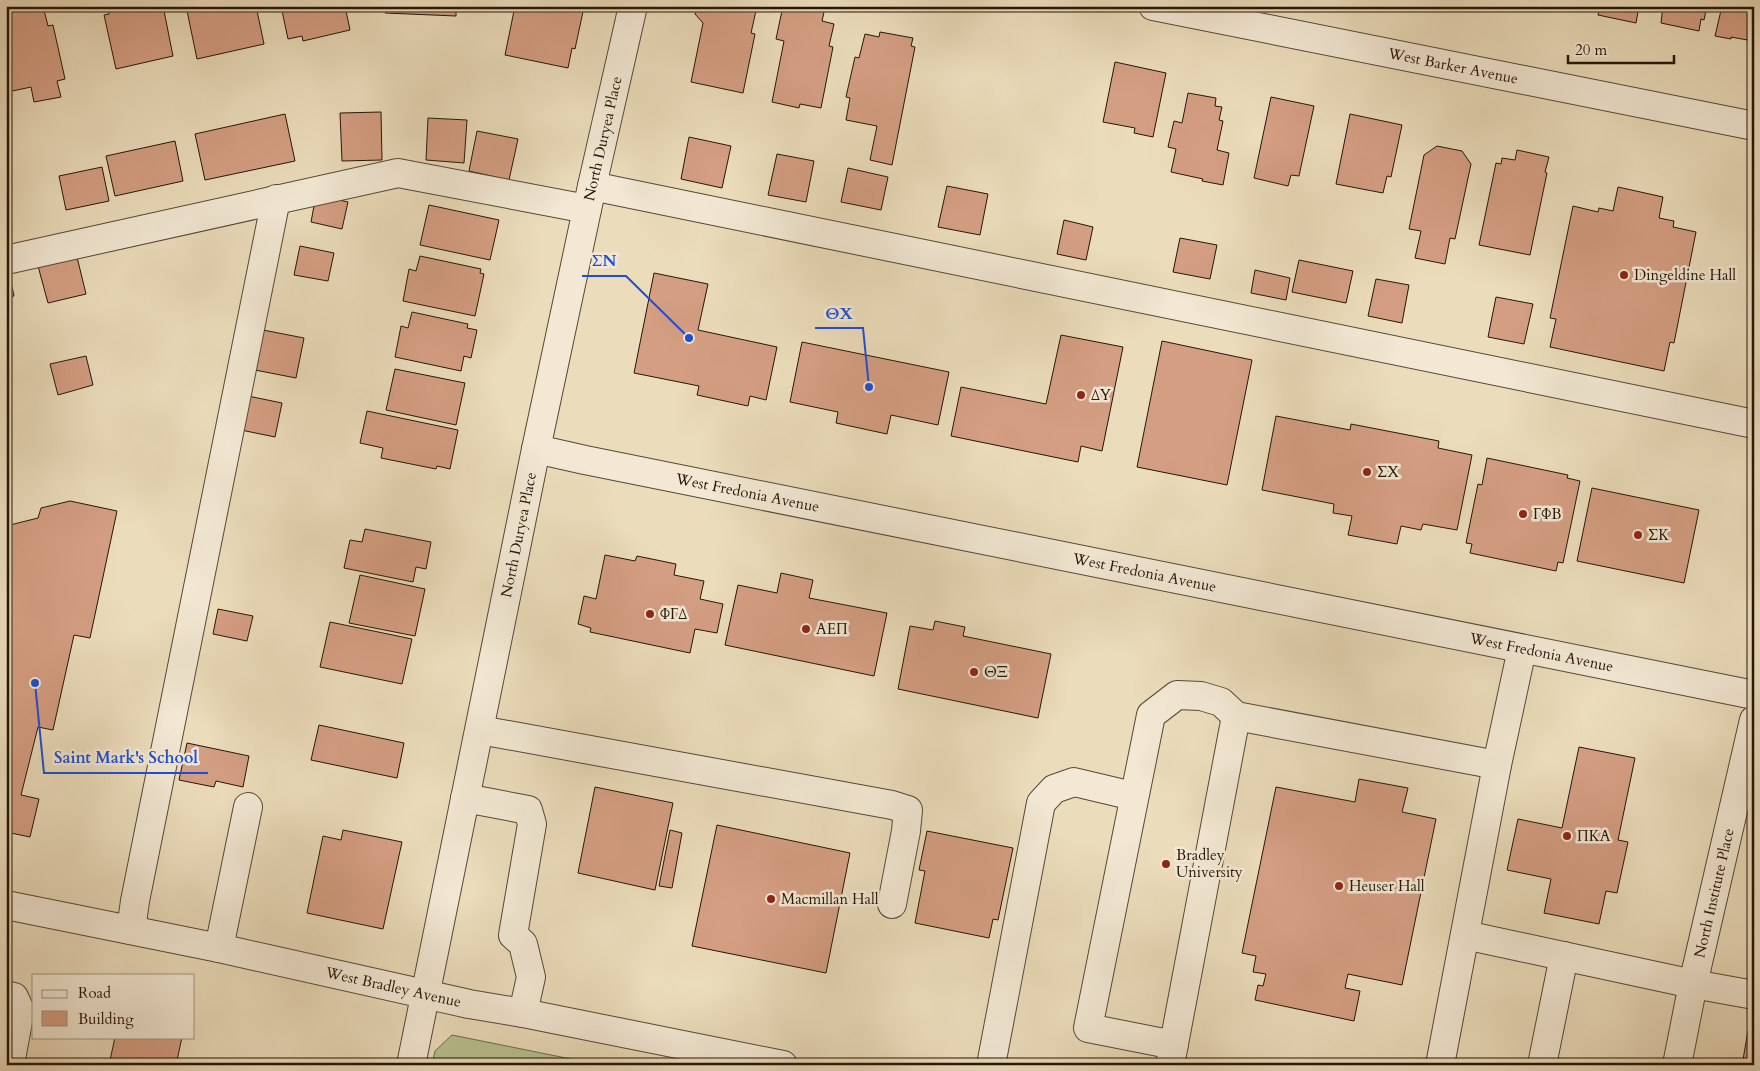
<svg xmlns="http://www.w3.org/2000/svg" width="1760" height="1071" viewBox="0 0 1760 1071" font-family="Cardo,serif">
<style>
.green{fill:#b9c08f;stroke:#6f6b4c}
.building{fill:#d49e82;stroke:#251608}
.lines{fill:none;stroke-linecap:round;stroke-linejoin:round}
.minor-casing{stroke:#564835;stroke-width:30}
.minor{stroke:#f2e8d3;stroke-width:28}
.poi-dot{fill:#8f2418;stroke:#f2e8d3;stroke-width:2}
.labels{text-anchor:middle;stroke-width:5;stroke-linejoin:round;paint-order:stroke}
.street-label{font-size:15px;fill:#251608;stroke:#f2e8d3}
.poi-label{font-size:15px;fill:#251608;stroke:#f2e8d3;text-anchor:start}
.leader{fill:none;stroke:#1d4ed8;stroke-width:2}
.callout-dot{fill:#1d4ed8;stroke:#f2e8d3;stroke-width:2}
.callout-label{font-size:16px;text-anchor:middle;font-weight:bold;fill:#1d4ed8;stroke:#f2e8d3;stroke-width:5;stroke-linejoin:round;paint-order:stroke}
</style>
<rect width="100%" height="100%" fill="#ebdcbb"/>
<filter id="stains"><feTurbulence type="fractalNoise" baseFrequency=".004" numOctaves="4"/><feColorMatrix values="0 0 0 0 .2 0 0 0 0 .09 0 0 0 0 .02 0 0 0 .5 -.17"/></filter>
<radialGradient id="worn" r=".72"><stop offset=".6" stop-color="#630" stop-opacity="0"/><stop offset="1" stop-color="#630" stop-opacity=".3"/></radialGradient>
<polygon class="green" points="452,1035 601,1065 432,1065 435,1051"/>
<g class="building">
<polygon points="43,6 48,26 53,25 65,79 57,81 61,97 34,102 31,87 8,92 6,82 6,7"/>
<polygon points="107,6 163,6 173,56 116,69 104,15 109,14"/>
<polygon points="186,6 256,6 264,44 197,59"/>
<polygon points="281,6 345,6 350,30 303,41 302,36 288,39"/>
<polygon points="386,6 456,6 456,16 385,13"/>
<polygon points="515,6 584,7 575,49 572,48 568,68 505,55"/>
<polygon points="696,6 757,6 751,33 755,34 743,93 691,82 703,23 695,14"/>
<polygon points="783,6 798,6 824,12 822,21 834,24 829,46 833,47 821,108 800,104 799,108 772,102 784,41 776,39"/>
<polygon points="1567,6 1590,6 1589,11"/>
<polygon points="1600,6 1639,6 1636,23 1598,15"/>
<polygon points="1663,6 1707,6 1704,20 1701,19 1699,31 1661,23"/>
<polygon points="1722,6 1754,6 1753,41 1731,37 1731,39 1715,36"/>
<polygon points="880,32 913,38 911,46 915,47 892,165 870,160 877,126 846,120 850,98 846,97 855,57 859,58 865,34 879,37"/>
<polygon points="1115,62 1166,73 1153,137 1134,133 1135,128 1103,122"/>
<polygon points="1188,93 1216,98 1215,106 1222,107 1219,120 1223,121 1217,150 1229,153 1223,185 1202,181 1203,179 1171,172 1176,149 1168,147 1174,121 1182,123"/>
<polygon points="1271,97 1314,106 1299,176 1291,175 1288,186 1254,178"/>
<polygon points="381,112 382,160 342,161 340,113"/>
<polygon points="285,114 295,161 205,180 195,134"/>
<polygon points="1350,114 1402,125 1391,177 1387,176 1383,193 1336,184"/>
<polygon points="428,118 467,120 464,163 426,160"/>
<polygon points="477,131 518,139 509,180 469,171"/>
<polygon points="689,137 731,146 722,188 681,179"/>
<polygon points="175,141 183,181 115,196 106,156"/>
<polygon points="1437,146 1462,151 1471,164 1455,239 1450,238 1445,264 1415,258 1421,231 1409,229 1424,155"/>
<polygon points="1517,150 1549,157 1545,172 1547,173 1530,255 1479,245 1496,163 1501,164 1502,158 1515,160"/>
<polygon points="777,154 814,161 806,202 768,195"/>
<polygon points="102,167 109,201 66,210 59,176"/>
<polygon points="848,168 888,177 881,210 841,202"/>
<polygon points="947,186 988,194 980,235 938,227"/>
<polygon points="1618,187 1663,197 1659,218 1674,221 1673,227 1696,232 1674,343 1670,342 1664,371 1550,347 1556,319 1550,318 1573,206 1598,212 1599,208 1613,211"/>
<polygon points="316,195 348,202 342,229 311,222"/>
<polygon points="429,205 499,220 490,260 420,245"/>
<polygon points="1064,220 1093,227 1086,260 1057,254"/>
<polygon points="1180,238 1217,245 1210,279 1173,272"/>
<polygon points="300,246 334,253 328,281 294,275"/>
<polygon points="420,256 481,269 480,273 484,274 475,316 403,301 409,269 416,271"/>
<polygon points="77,257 86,294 48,303 38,266"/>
<polygon points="1299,260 1353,271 1346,303 1292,292"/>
<polygon points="1255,270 1290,278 1286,300 1251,293"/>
<polygon points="654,273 708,284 698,330 777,347 766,400 750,396 748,406 697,395 699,386 634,373"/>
<polygon points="10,277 14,296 6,298 6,278"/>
<polygon points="1376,279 1409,285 1402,323 1368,316"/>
<polygon points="1496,297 1533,304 1524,344 1488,337"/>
<polygon points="412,312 468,324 467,328 477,330 471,358 464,356 461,371 395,357 401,326 408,328"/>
<polygon points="263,330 304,338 296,378 255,370"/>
<polygon points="1061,335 1123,347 1102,451 1081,446 1078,462 951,436 961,387 1046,404"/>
<polygon points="1162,341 1252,360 1227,485 1137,467"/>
<polygon points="802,342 949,372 938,425 891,415 887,434 836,423 838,412 790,402"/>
<polygon points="86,356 93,385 58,395 50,364"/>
<polygon points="395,369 465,383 456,425 386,410"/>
<polygon points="248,396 282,403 275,437 241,430"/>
<polygon points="367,411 458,430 450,469 437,466 436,469 381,458 383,448 360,443"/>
<polygon points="1276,416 1350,430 1351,424 1439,441 1438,448 1472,455 1457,530 1423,524 1421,530 1401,526 1397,544 1348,535 1352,516 1333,513 1334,504 1262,490"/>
<polygon points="1487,458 1568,475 1567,478 1580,481 1563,563 1558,562 1556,571 1470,553 1472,544 1466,543 1478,484 1482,485"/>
<polygon points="1592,488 1699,510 1684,583 1577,561"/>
<polygon points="70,501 117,511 90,638 74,635 53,730 38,727 21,795 39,799 30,837 6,832 6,526 38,518 41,508"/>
<polygon points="365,529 431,542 426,569 416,567 413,582 344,568 350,540 362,542"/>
<polygon points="605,555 635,561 637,556 676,564 674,575 704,581 700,599 723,604 717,633 695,629 690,653 590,632 591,628 578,624 584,596 596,599"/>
<polygon points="781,573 813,580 809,598 887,613 874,676 725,645 738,585 777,593"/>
<polygon points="360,575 425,589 415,636 349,623"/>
<polygon points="218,609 253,616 247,641 213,634"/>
<polygon points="935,621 965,627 963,636 1051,654 1038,718 898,689 910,626 933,630"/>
<polygon points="330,622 412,639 402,684 320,667"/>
<polygon points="319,725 404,743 397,778 311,760"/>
<polygon points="187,743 249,756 243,787 216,781 214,787 179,780"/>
<polygon points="1579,747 1635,758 1618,840 1628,842 1617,893 1606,891 1599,924 1544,913 1551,879 1507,870 1518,819 1562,828"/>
<polygon points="1359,779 1408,788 1402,812 1436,819 1402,985 1348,974 1345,988 1360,991 1354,1021 1255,1000 1258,985 1263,986 1266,974 1253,972 1256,956 1242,953 1276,787 1355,802"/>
<polygon points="595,787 673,803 655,890 578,873"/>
<polygon points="717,825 850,853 826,973 692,946"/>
<polygon points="343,830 402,842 383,929 307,913 323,836 341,840"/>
<polygon points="670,830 682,833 672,888 659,886"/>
<polygon points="927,831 1013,848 998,920 993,919 989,938 915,923 925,871 919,870"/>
<polygon points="1748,1031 1754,1032 1754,1065 1742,1065"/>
<polygon points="115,1037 182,1037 176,1065 109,1065"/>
</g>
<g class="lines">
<g class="minor-casing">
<g id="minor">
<path id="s1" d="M1153,6l601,120"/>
<polyline points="592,186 1754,424"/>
<polyline points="6,260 398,173 587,209"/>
<path id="s2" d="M536,449l49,11 1169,235"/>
<polyline points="1236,716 1497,765"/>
<polyline points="480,730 892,805 908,810 906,831 892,904"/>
<polyline points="465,798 528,810 532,824 513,935 523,944 531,977 523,1013"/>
<path id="s3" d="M6,905l213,43 250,56 54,9 260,52"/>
<polyline points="131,930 135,901 276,199"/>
<polyline points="1465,935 1693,984 1754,995"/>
<polyline points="219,948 248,807"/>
<polyline points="6,995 14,997 20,1010 10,1065"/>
<path id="s4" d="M411,1065l125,-616 56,-263 41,-180"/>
<polyline points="991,1065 1041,803 1054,789 1074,782 1133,796"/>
<polyline points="1170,1065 1236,716 1221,702 1201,696 1177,695 1151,715 1088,1028 1174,1045"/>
<polyline points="1440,1065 1497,765 1522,649"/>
<polyline points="1542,1065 1564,956"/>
<path id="s5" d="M1677,1065l16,-81 61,-264"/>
</g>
</g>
<use href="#minor" class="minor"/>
</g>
<g class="poi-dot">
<circle cx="1624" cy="275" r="5"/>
<circle cx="1081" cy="395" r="5"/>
<circle cx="1367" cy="472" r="5"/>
<circle cx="1523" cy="514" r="5"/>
<circle cx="1638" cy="535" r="5"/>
<circle cx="650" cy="614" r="5"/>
<circle cx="806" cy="629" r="5"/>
<circle cx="974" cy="672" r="5"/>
<circle cx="1567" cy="836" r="5"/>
<circle cx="1166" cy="864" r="5"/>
<circle cx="1339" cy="886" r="5"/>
<circle cx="771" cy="899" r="5"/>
</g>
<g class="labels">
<g class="street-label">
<text dy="5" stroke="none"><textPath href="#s1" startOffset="306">West Barker Avenue</textPath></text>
<text dy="5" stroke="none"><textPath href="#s4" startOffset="946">North Duryea Place</textPath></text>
<text dy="5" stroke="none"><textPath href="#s2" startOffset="216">West Fredonia Avenue</textPath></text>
<text dy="5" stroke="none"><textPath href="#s4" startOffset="541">North Duryea Place</textPath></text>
<text dy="5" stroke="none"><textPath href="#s2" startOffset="621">West Fredonia Avenue</textPath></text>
<text dy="5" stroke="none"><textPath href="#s2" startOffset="1026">West Fredonia Avenue</textPath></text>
<text dy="5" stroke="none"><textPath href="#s5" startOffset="176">North Institute Place</textPath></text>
<text dy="5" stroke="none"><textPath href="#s3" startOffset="396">West Bradley Avenue</textPath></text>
</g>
<g class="poi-label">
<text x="1634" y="280">Dingeldine Hall</text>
<text x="1091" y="400">ΔΥ</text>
<text x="1377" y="477">ΣΧ</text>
<text x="1533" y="519">ΓΦΒ</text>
<text x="1648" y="540">ΣΚ</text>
<text x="660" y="619">ΦΓΔ</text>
<text x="816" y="634">ΑΕΠ</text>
<text x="984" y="677">ΘΞ</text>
<text x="1577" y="841">ΠΚΑ</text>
<text x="1176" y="860">Bradley<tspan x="1176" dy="17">University</tspan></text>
<text x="1349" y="891">Heuser Hall</text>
<text x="781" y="904">Macmillan Hall</text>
</g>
</g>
<path class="leader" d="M689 338L626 276H582M869 387L863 328H815M35 683L44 773H208"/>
<g class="callout-dot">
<circle cx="689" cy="338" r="5"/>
<circle cx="869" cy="387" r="5"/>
<circle cx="35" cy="683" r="5"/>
</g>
<g class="callout-label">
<text x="604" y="266">ΣΝ</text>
<text x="839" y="319">ΘΧ</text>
<text x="126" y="763">Saint Mark's School</text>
</g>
<rect width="1760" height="1071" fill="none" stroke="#ebdcbb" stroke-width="25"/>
<rect x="8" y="8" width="1745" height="1056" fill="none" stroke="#251608" stroke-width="2.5"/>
<rect x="12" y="12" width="1735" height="1046" fill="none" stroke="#251608"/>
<rect x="32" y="974" width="162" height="65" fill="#f2e8d3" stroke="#a09482"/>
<rect x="42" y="990" width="25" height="8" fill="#f2e8d3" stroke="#a09482"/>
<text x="78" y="998" font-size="15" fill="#251608">Road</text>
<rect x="42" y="1011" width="25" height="15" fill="#d49e82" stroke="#a09482"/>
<text x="78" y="1024" font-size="15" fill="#251608">Building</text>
<path d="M1568 55v8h106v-8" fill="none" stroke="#251608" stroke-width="2.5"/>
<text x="1575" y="55" font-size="15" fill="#251608" stroke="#f2e8d3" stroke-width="4" paint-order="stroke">20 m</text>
<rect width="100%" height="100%" filter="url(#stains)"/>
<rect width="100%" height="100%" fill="url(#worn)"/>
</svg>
